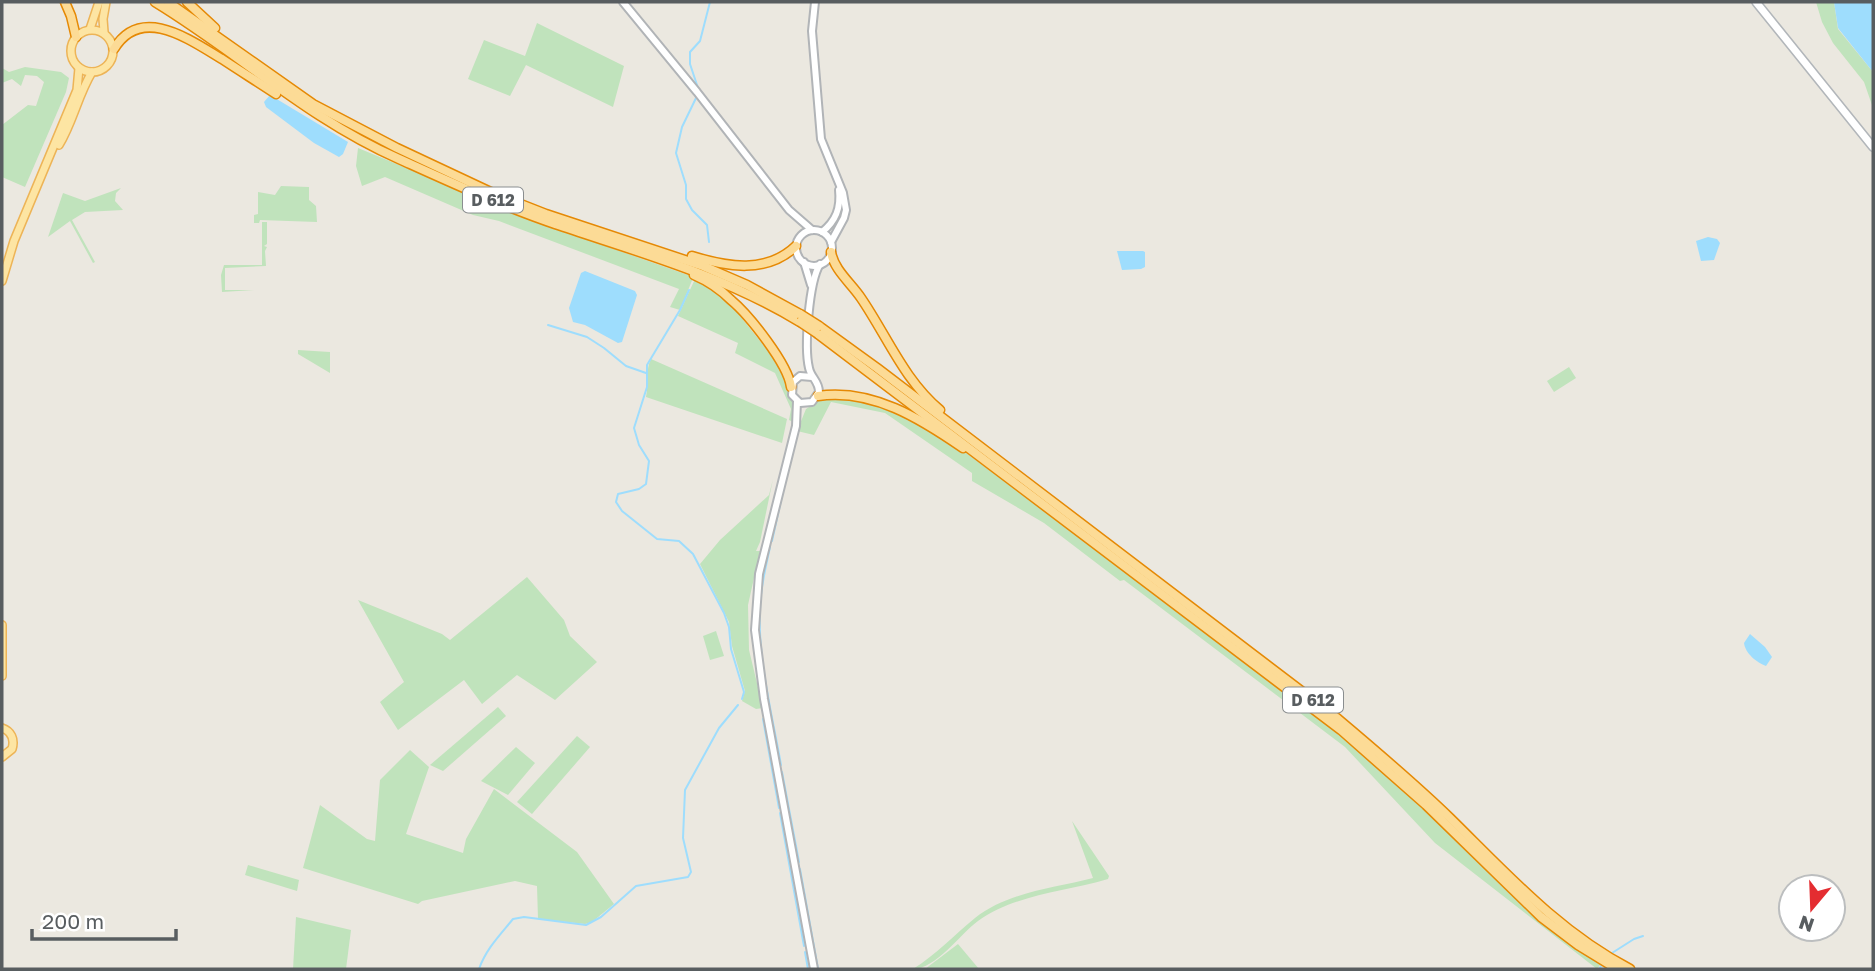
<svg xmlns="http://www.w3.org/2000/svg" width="1875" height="971" viewBox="0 0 1875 971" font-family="'Golos Text',sans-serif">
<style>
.green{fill:#c0e3bc}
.water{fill:#9eddfd}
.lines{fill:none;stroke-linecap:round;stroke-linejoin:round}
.stream{stroke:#9eddfd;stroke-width:2}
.tertiary-casing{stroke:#b1b4b7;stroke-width:10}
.secondary-casing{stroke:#b2b6ba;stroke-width:10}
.primary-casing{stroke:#edb457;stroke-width:10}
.trunk-casing{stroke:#e58905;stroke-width:11}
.tertiary{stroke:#fff;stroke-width:6}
.secondary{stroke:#fff;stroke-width:7}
.primary{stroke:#fde5a3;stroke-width:7}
.trunk{stroke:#fcdb96;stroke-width:8}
.trunk-bridge-casing{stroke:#e58905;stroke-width:11;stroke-linecap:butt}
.trunk-bridge{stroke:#fcdb96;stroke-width:8}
.labels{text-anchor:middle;stroke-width:6;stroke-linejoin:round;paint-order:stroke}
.shield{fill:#fff;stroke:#8a8e90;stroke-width:2}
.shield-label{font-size:16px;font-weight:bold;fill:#585d60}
</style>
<rect width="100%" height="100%" fill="#ebe8e0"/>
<g class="green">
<polygon points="1816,2 1834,2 1838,29 1873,72 1873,108 1864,82 1833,43 1822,22"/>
<polygon points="537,23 624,66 613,107 526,65 510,96 468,79 484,40 525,56"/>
<polygon points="25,67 61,72 69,78 66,92 25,187 2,177 2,125 28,105 36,106 44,82 37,76 25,75 21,86 12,79 2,83 2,68 9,72"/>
<polygon points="358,148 540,223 688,275 693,278 680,310 670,307 679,289 499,221 473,215 385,177 362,186 356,166"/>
<polygon points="281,186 309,187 309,200 316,206 317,222 260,220 259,223 254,223 254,215 258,214 258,192 275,195"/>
<polygon points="121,188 116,193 115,201 123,210 85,212 72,220 95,262 93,263 70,221 48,237 63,193 85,201"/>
<polygon points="262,222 267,222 267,244 264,246 267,247 265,251 266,266 225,268 225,290 254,290 222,292 221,275 224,265 262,265"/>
<polygon points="695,279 729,302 784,371 794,405 793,422 789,420 791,409 775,373 735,353 738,343 678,316"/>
<polygon points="298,350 330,352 330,373 298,354"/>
<path d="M651,359l136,60 -5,24 -136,-46c3,-13 -1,-26 5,-38z"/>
<polygon points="1569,367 1576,378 1554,392 1547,381"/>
<polygon points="826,396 884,405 943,436 1098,550 1351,742 1398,782 1492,874 1601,964 1597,969 1435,843 1345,747 1124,580 1120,581 1044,523 972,481 972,473 885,413 831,402 814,435 797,431 806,409"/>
<polygon points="773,479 760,542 756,551 760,551 748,605 749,650 763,708 756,709 742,701 745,691 732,646 729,622 700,564 720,540 769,495"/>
<polygon points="527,577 564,620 570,636 597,662 555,700 517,675 482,704 464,680 398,730 380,702 404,682 358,600 442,634 450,640"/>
<polygon points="716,631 724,656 710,660 703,636"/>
<polygon points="498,707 506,716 443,771 430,765"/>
<polygon points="577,736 590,747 532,814 517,802"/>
<polygon points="516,747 535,763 508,795 481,781"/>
<polygon points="410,750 429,767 406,834 463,853 466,839 494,789 577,852 614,904 592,922 585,924 538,919 537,886 515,881 422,901 418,904 303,868 320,805 367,839 375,841 380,780"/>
<path d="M1072,821l37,55 -1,3c-44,13 -92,15 -130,42 -18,13 -42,48 -65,48 24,-15 41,-34 62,-51 33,-26 79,-30 118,-40z"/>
<polygon points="248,865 299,880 297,891 245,875"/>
<polygon points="296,917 351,930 346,969 293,969"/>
<polygon points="958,944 979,969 925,969"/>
</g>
<g class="water">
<polygon points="1834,2 1873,2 1873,72 1838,28"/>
<polygon points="270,95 348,142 343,154 339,157 314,143 266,107 264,102"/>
<polygon points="1708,237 1717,239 1720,243 1714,260 1701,261 1696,241"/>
<polygon points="1117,251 1143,251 1145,252 1145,267 1141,269 1122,270"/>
<polygon points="585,271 635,291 637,295 622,342 618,343 585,325 573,322 569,308 581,273"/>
<path d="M1750,634l15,13 7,10 -6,9c-9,-3 -21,-13 -22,-23z"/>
</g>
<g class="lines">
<g class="stream">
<polyline points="699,91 690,64 690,52 700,41 710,2"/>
<polyline points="697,96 682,127 676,153 686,185 686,199 692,210 707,225 709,242"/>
<polyline points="689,290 680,310 647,365 647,387 634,428 639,445 649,461 646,484 639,489 618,494 616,502 622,511 657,539 679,541 693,554 724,613 729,627 731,649 744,692 742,699"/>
<polyline points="548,325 587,337 604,348 626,366 646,373"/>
<polyline points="784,487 785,484"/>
<polyline points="772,541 783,491"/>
<path d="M770,547c-4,19 -9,38 -10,58 -3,53 12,108 21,160"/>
<polyline points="763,719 779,808"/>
<polyline points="782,772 799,862"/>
<polyline points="780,813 804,946"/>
<polyline points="800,869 818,969"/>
<polyline points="805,952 808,969"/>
<polyline points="1612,953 1634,939 1643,936"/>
<path d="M479,969c7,-20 21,-34 34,-50l11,-2 62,8 15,-8 35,-31 52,-9 3,-5 -8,-34 2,-48 34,-62 19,-23"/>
<polyline points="1599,969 1601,966"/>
</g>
<g class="tertiary-casing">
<g id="tertiary">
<polyline points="623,2 697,92 789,210 812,230"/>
<polyline points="815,2 812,31 821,139 843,193 846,210 844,218 831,242"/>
<circle cx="814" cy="248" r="18"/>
<path d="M822,232c14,-11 19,-24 17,-42"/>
<polyline points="804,262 811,285"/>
<path d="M812,377l-12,-1 -7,6 -1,13 8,8 12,-1 7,-10c0,-11 -8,-14 -10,-24 -5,-21 0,-86 11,-104"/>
<polyline points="797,401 796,426 759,574 755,630 764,699 814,969"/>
</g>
</g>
<g class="secondary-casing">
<polyline id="secondary" points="1756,2 1873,147"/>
</g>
<g class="primary-casing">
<g id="primary">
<polyline points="90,29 99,2"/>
<circle cx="92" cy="51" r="21"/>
<polyline points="104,32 103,19 106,2"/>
<path d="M59,145c14,-23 19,-50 33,-73"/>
<polyline points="2,281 14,241 77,90 79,68"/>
<polyline points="2,625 2,676"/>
<path d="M2,728c9,3 13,11 10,21l-10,8"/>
</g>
</g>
<g class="trunk-casing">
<g id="trunk">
<polyline points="65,2 71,16 76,37"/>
<path d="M155,2c84,51 153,117 244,157 51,23 103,47 156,65 86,29 167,51 245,98"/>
<polyline points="168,2 313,104 397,148 495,194 546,214 703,266 747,285 800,314"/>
<polyline points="187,2 215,28"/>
<path d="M114,49c27,-45 76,-9 108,10 18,12 36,23 54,35"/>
<path d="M831,252c3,18 20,31 30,46 26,38 43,82 79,112"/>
<path d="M692,256c35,11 75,18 104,-10"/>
<path d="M694,275c14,6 26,14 37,25 18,15 57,64 60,87"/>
<path d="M819,326l58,42 461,351c38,32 76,64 112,99 57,56 109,114 180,151"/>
<polyline points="818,334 1341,730 1426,805 1541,917 1578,945 1617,969"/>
<path d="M818,396c54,-8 103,23 145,52"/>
</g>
</g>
<use href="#tertiary" class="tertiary"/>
<use href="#secondary" class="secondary"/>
<use href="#primary" class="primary"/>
<use href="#trunk" class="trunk"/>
<g class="trunk-bridge-casing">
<g id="trunk-bridge">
<polyline points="800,314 819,326"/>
<polyline points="800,322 818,334"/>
</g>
</g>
<use href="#trunk-bridge" class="trunk-bridge"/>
</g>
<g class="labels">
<g class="shield">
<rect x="463" y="187.5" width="60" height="25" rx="5"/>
<rect x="1283" y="687.5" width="60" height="25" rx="5"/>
</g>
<g class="shield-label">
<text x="493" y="206">D 612</text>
<text x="1313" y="706">D 612</text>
</g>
</g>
<rect width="1875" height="971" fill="none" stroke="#585d60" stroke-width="7"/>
<g transform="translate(1812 908) rotate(199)"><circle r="33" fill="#ffffff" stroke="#bcbebf" stroke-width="2"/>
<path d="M0-5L12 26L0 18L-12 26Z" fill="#e42d31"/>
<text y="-10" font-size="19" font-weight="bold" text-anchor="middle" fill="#585d60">N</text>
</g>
<path d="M32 929v10h144v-10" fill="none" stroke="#585d60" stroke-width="3.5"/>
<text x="42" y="929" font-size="21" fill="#585d60" stroke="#ffffff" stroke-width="5" paint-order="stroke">200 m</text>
</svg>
